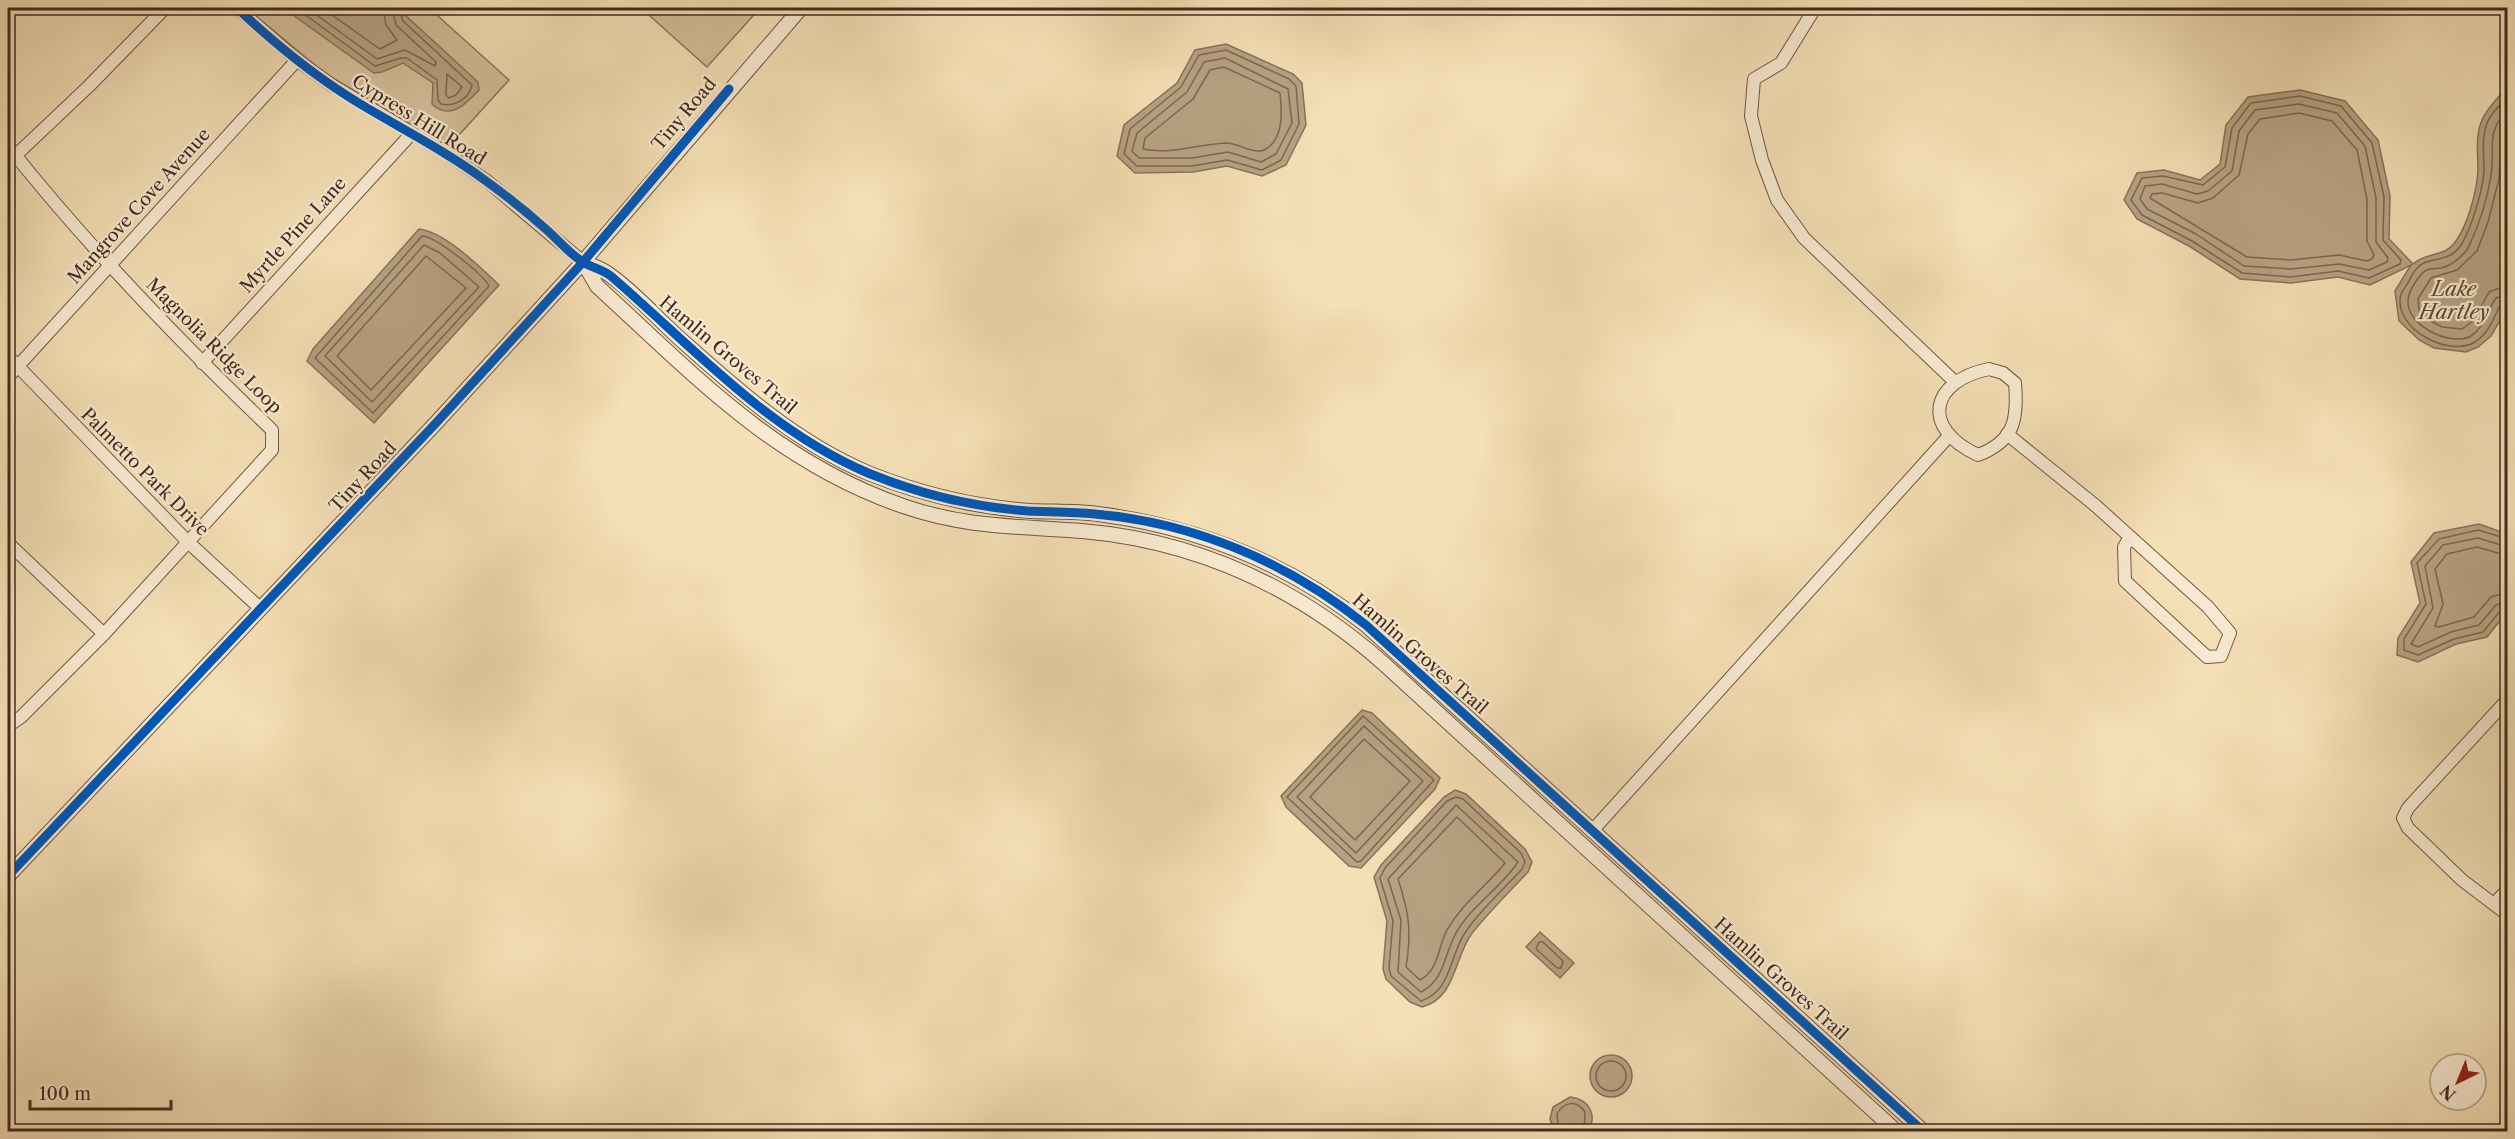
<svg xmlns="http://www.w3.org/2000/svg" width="2515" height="1139" viewBox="0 0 2515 1139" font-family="'Libre Caslon Text',serif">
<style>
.green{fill:#d7c09c;stroke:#8c765c;stroke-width:1.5}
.water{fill:#b8a282;stroke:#89725a;stroke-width:1.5}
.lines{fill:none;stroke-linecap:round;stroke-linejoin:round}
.shore{stroke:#7d6650;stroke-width:1.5}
.minor-casing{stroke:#6f5843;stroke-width:14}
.tertiary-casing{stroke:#6f5843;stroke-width:16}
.minor{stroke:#f8ead0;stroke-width:12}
.tertiary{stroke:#f8ead0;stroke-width:14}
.cycleway-casing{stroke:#f8ead0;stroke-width:13}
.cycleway{stroke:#0057b8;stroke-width:9}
.labels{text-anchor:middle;stroke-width:4.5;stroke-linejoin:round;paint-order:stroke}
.street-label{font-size:18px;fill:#422b1d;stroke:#f8ead0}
.water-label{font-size:20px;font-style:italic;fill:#604936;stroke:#f8ead0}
</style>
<rect width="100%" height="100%" fill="#f5dfb6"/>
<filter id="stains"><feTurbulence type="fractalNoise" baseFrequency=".00333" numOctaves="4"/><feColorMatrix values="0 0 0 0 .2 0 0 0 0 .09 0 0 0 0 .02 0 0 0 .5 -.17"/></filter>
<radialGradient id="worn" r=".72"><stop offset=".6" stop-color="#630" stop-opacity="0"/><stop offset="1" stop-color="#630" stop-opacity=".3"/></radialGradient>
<g class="green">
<polygon points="246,8 429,8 509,80 448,147 326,74"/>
<polygon points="641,8 760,8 707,67"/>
</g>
<g class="water">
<path d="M289,8h115l1,7 73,67 1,8c-13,14 -29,31 -47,14l1,-21 -30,-20 -21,9 -8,1 -81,-58z"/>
<polygon points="1226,44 1293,74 1302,83 1306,125 1286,165 1262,176 1227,166 1193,172 1135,173 1117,156 1124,125 1177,83 1195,50"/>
<path d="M2507,87l1,213 -7,19 -10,17 -13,11 -12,5 -32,-4 -15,-8 -20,-19 -4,-30 16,-26 -41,20 -32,-8 -47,6 -51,-4 -51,-33 -52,-27 -13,-19 13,-27 27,-3 36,10 20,-16 6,-39 22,-28 52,-7 45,11 33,39 12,56 -1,43 24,25c13,-12 33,-7 43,-23 12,-17 21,-50 22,-71 0,-16 -3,-34 4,-50 5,-12 17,-23 25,-33z"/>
<path d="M419,229c26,3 61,38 80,56l-125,138 -67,-62 6,-12z"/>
<polygon points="2479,524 2507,534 2506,613 2487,637 2456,644 2418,662 2397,655 2398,638 2420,603 2411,562 2434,533"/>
<polygon points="1362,710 1372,713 1440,778 1435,789 1361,868 1349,866 1286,807 1281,796"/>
<path d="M1455,790l11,4 59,55 7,13 -4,10c-19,20 -38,39 -55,60 -19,23 -16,66 -51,75l-12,-5 -24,-23 -3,-10 4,-48 -13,-44 7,-12 63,-68z"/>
<polygon points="1540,932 1574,963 1560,978 1526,947"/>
<circle cx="1611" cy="1076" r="21"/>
<path d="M1570,1097c19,2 28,18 18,34h-34l-4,-12 3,-12z"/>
</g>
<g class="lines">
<g class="shore">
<path d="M296,8l79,58 26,-8h6l30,22 1,20 3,4c13,3 28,-5 31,-19l-69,-64 -4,-13"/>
<polyline points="307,8 377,59 405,50 435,66 436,62 396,25 392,8"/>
<polyline points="322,8 380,49 397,40 386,25 383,8"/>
<polygon points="1226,50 1289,79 1296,86 1299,124 1281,160 1262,170 1227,160 1192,166 1137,166 1124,154 1130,129 1181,87 1199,55"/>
<polygon points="1225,58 1288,89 1292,123 1276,154 1261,162 1228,152 1192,158 1139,158 1132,151 1137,133 1187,92 1204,62"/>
<path d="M1224,67l56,26c2,18 4,45 -14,56 -11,7 -27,-6 -40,-6 -27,1 -55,12 -83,6l2,-11 48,-39 17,-29z"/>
<polygon points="447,74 462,87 456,95 449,98 446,95"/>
<polygon points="2300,96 2341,106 2372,143 2384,197 2383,240 2401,260 2400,264 2369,278 2338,271 2291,277 2242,273 2192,241 2142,215 2131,200 2142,178 2163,176 2203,185 2225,167 2232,128 2251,103"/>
<path d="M2508,96c-7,8 -16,16 -20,25 -7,15 -4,34 -4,50 -1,18 -13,59 -23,74 -9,14 -22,13 -35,17 -11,4 -15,16 -20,24 -1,2 -4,5 -5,8 -9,34 47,64 74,48 13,-8 19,-24 25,-37l8,-3"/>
<polygon points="2299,104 2337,113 2365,146 2376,198 2376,242 2388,258 2387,262 2369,270 2339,264 2291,269 2244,266 2196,234 2147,209 2140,199 2145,186 2162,184 2197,194 2208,191 2232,171 2239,131 2255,110"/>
<path d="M2508,108c-24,29 -12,36 -17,68 -4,24 -12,49 -22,70 -4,9 -18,20 -28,22 -4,1 -10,0 -14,2 -7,3 -16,18 -18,25 -9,28 41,53 62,41 14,-9 16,-26 25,-38l12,-4"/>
<polygon points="2299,113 2332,121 2357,150 2367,199 2367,241 2374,255 2372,259 2367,261 2339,255 2291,260 2247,257 2150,198 2152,194 2162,193 2198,203 2213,198 2239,175 2248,134 2260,119"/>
<polyline points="2508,123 2502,133 2499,179 2488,222 2477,251 2457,270 2431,278 2418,299 2419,310 2431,321 2442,327 2462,329 2473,321 2489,292 2508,285"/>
<path d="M422,236c13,0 61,38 67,50l-116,127 -58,-55z"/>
<polygon points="424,245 440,253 479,287 372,402 325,356"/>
<polygon points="426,256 466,288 371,390 337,356"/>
<polyline points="2508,539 2478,530 2439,539 2417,563 2426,604 2404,639 2404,650 2418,655 2454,639 2483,632 2501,610 2508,609"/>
<polyline points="2508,547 2478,538 2443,545 2425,566 2433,608 2411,644 2418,647 2451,632 2479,625 2496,605 2508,601"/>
<polyline points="2508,556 2477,547 2447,554 2435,569 2443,604 2435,626 2439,627 2474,617 2491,597 2508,592"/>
<polygon points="1363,716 1434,780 1361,861 1357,862 1287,797"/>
<polygon points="1364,726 1423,781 1356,853 1297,797"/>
<polygon points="1364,739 1410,781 1355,840 1310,797"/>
<path d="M1456,797l7,2 58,54 4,9 -3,7c-19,21 -44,43 -59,67 -13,22 -13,56 -42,65l-30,-25 -2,-8 4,-47 -13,-43 5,-10 62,-67z"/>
<path d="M1456,805l62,57c-17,26 -47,44 -62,71 -12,21 -11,47 -35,59l-23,-20 3,-52 -13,-41z"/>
<path d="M1457,817l48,46c-18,23 -45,42 -59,69 -8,16 -8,39 -26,48l-14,-13c6,-36 3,-54 -8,-88z"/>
<polygon points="1539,942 1543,942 1563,961 1561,968 1557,968 1536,949"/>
<circle cx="1611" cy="1076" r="15"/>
<path d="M1559,1132l-2,-18c7,-13 20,-14 28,-2l-1,20"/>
</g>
<g class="minor-casing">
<g id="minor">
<polyline points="237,8 297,60 333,86 446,153 487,181 583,262"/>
<polyline points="1815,8 1781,63 1754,79 1751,116 1762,160 1777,200 1804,238 1955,382"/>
<path d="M8,146c81,102 170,194 264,284v20l-168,184 -83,83 -13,9"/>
<polyline points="15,156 89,86 165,8"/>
<polyline points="8,356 188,542 261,609"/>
<polyline points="202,363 412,133"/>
<path d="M1989,369l14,4 12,10c3,36 0,58 -37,72 -58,-27 -48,-74 11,-86z"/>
<polyline points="8,377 297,60"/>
<polyline points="2007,434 2096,506 2208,607 2230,633 2221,656 2207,657 2125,581 2124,547 2130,537"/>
<polyline points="8,543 104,634"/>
<polyline points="2508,699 2408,808 2403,818 2408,828 2462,880 2508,915"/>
<polyline points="1593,830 1948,437"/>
<polyline points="2495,903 2508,889"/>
</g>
</g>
<g class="tertiary-casing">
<g id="tertiary">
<path d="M583,262c8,3 17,6 24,11 24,16 49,44 71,64 58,52 117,105 190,136 52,21 106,34 163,38 22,1 45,0 67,3 100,13 189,48 268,111l558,507"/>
<path d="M583,262l14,24c97,89 178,176 306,220 63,22 115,20 179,25 115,10 215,56 301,132l514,469"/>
<polyline points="8,876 436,423 583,262 801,8"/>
</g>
</g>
<use href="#minor" class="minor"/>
<use href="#tertiary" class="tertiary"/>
<g class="cycleway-casing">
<g id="cycleway">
<path d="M237,8c38,36 80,70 125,97 42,25 85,47 124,76 22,16 42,32 62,50 11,10 22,23 35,31 9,6 20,7 29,15 81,70 155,153 256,196 51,21 105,34 160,38 22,1 45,1 67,3 100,9 192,48 271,111l558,507"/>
<polyline points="8,876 436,423 583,262 729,89"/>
</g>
</g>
<use href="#cycleway" class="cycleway"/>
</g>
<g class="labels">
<g class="street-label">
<text transform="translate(684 114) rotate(-50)" y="6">Tiny Road</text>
<text transform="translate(419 120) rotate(32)" y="6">Cypress Hill Road</text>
<text transform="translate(139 206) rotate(-48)" y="6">Mangrove Cove Avenue</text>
<text transform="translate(293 235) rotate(-48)" y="6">Myrtle Pine Lane</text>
<text transform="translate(214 346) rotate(45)" y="6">Magnolia Ridge Loop</text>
<text transform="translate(728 355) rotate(40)" y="6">Hamlin Groves Trail</text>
<text transform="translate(145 472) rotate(45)" y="6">Palmetto Park Drive</text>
<text transform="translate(363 477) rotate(-47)" y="6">Tiny Road</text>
<text transform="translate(1420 654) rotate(41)" y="6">Hamlin Groves Trail</text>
<text transform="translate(1781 979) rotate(42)" y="6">Hamlin Groves Trail</text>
</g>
<g class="water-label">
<text x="2454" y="296">Lake<tspan x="2454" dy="23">Hartley</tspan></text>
</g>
</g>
<rect width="2515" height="1139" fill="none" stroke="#f5dfb6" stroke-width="30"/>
<rect x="9" y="9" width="2497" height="1121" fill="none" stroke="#422b1d" stroke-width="3"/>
<rect x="15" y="15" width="2485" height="1109" fill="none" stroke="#422b1d" stroke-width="1.5"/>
<g transform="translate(2458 1082) rotate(223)"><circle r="28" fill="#f8ead0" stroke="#af9e88" stroke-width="1.5"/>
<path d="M0-4.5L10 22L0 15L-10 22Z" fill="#8f2418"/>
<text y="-9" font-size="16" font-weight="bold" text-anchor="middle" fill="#422b1d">N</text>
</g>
<path d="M30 1100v9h141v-9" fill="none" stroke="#422b1d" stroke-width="3"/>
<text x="39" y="1100" font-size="18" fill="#422b1d" stroke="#f8ead0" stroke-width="4.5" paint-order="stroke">100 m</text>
<rect width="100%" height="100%" filter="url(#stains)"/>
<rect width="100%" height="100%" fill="url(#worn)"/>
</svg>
